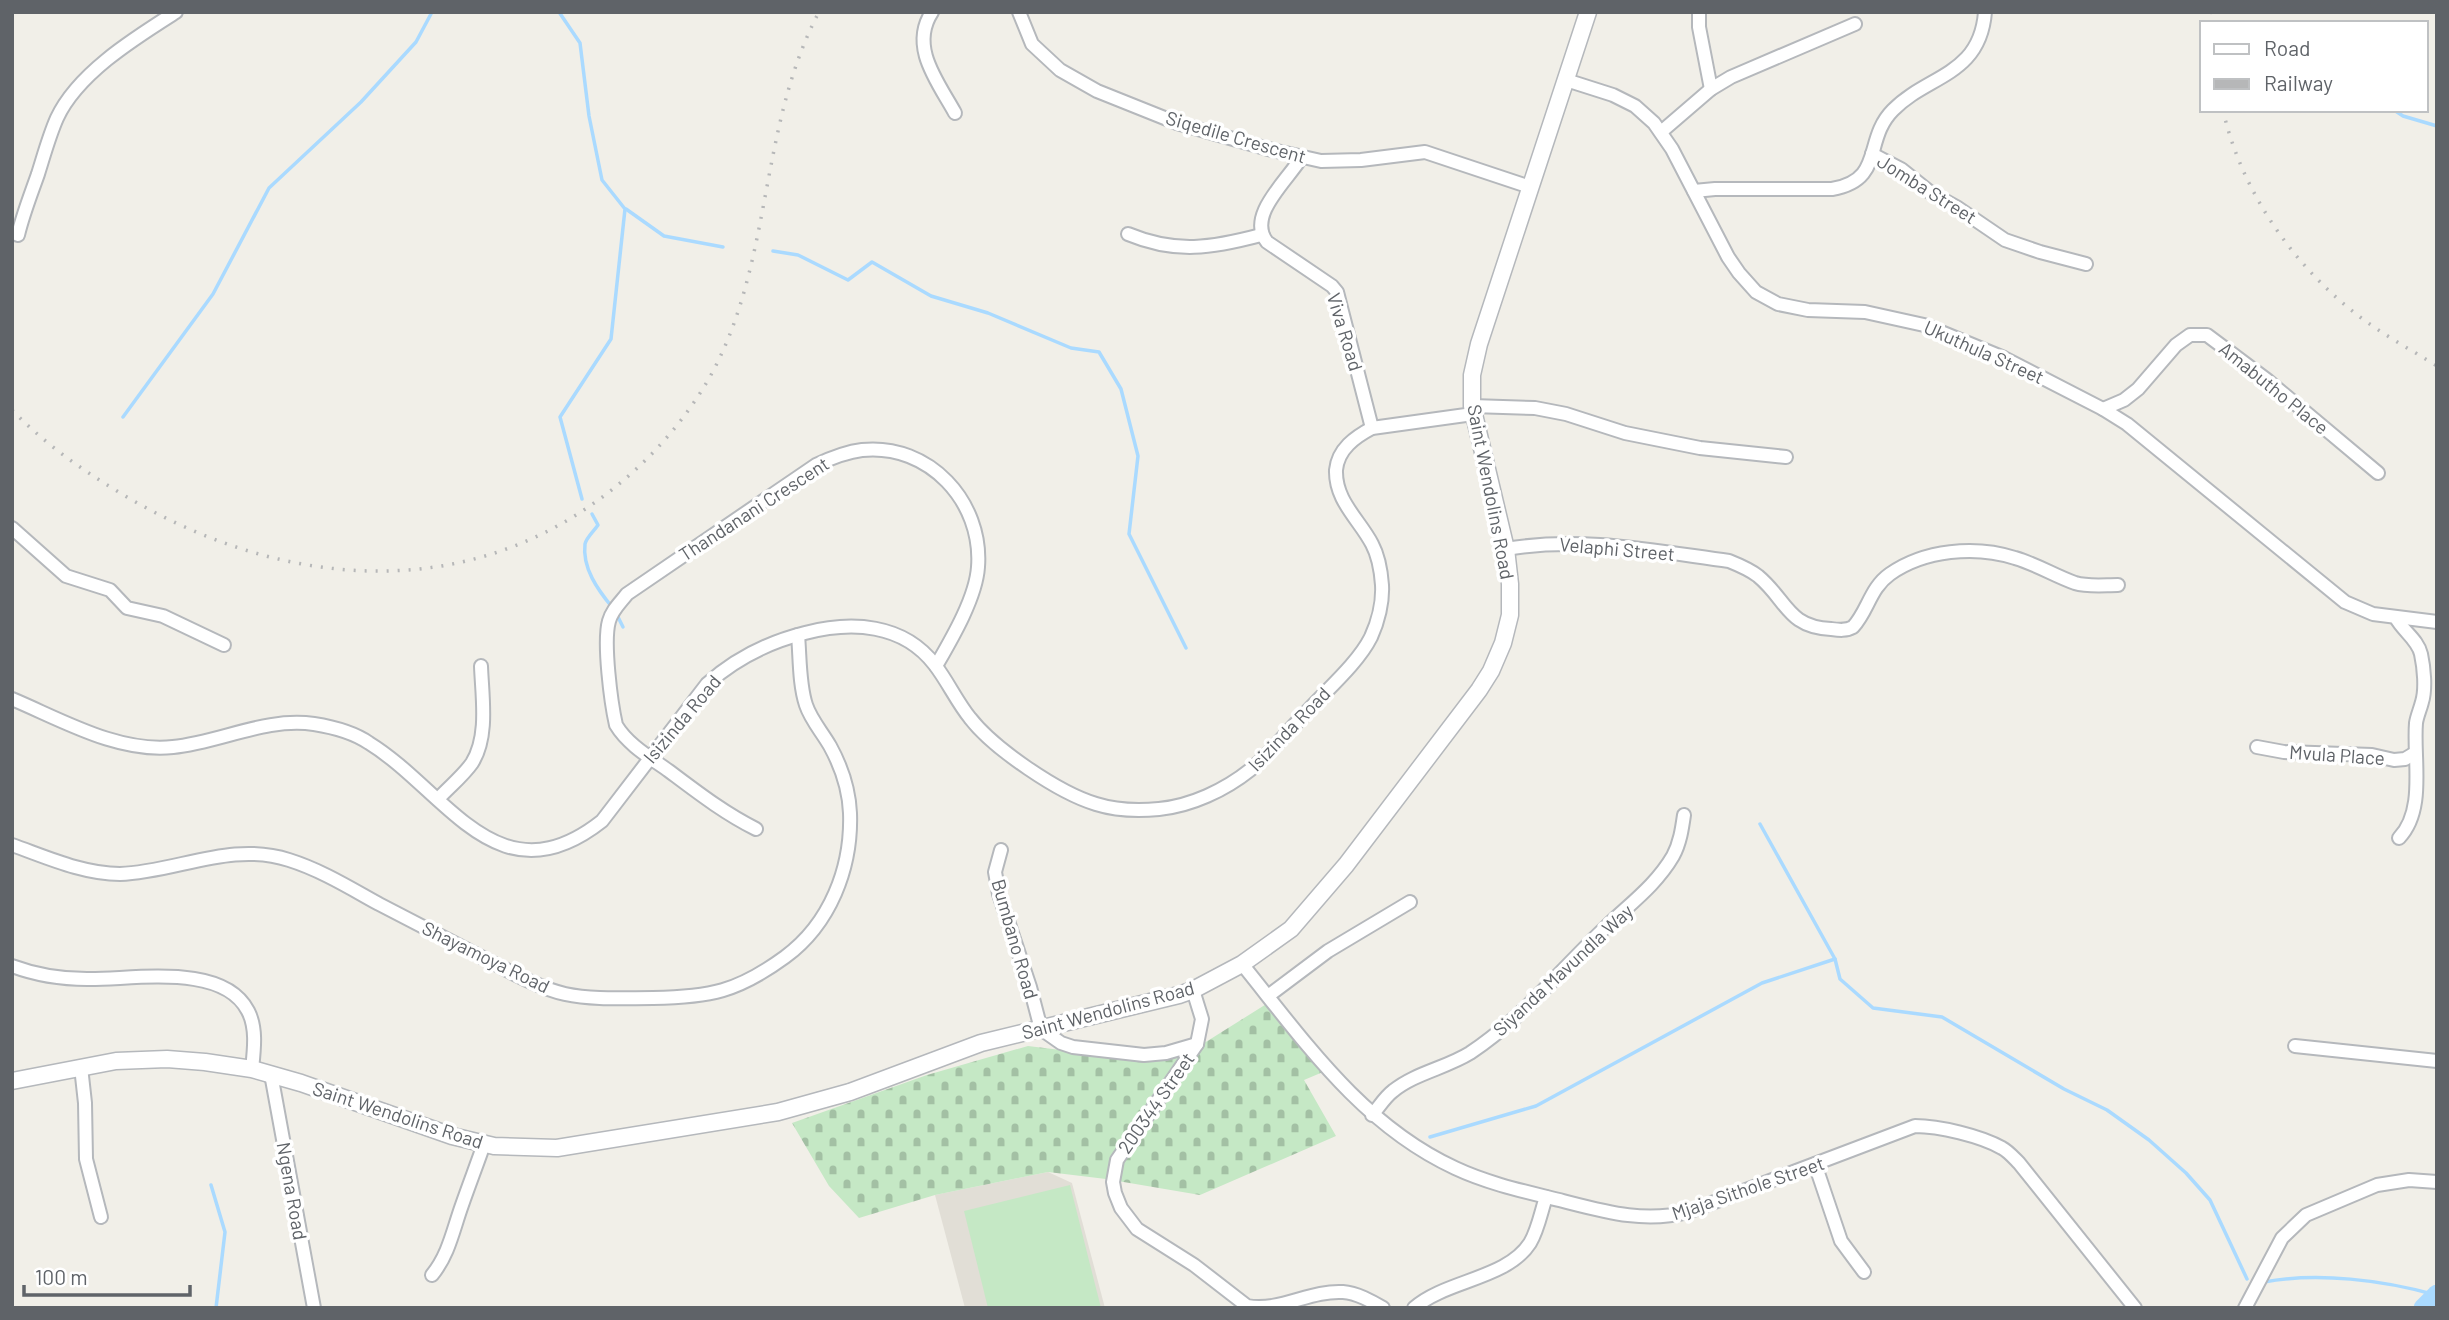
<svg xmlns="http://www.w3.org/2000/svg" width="2449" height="1320" viewBox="0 0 2449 1320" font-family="Barlow,sans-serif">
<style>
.education{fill:#e1ded6}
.cemetery{fill:url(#cemetery-stones)}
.pitch{fill:#c5e8c5}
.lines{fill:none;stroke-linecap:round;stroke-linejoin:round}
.stream{stroke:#aadaff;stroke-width:3.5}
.river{stroke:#aadaff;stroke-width:19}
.minor-casing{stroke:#b5b8bc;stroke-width:16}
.tertiary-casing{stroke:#b5b8bc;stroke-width:19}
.minor{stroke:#fff;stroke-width:12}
.tertiary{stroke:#fff;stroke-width:16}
.rail{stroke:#b6b7b8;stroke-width:3.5;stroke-dasharray:2 9;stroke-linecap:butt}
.labels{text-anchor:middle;stroke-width:7;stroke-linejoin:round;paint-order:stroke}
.street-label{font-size:19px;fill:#5f6368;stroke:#fff}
</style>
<defs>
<pattern id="cemetery-stones" width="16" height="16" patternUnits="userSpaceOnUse" patternTransform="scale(1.75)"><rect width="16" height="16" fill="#c5e8c5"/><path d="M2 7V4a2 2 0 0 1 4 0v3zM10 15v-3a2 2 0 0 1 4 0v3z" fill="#a3c0a4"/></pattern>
</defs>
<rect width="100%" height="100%" fill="#f1efe8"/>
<polygon class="education" points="1048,1172 1072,1183 1105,1308 965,1308 935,1195"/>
<polygon class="cemetery" points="1268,1003 1323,1072 1304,1080 1336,1136 1200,1195 1106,1179 1048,1172 935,1195 859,1218 829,1186 792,1123 927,1075 1028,1046 1151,1061 1185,1052 1201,1045"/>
<polygon class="pitch" points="1070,1185 1101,1308 988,1308 964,1211"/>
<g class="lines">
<g class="stream">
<polyline points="559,12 580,43 589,116 602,180 625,209 611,339 560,417 582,499"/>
<polyline points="2394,110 2403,116 2437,126"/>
<polyline points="626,209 664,236 723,247"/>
<polyline points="773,251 798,255 848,280 872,262 931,296 988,313 1071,348 1099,352 1121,389 1138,456 1129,534 1186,648"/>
<polyline points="123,417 213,294 269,188 361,102 416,42 432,12"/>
<path d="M592,514l6,11c-4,6 -12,13 -13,19 -3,24 13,46 27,63"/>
<polyline points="616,613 623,627"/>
<polyline points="1760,824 1835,959 1840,979 1873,1008 1942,1017 2064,1089 2107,1110 2149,1140 2186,1173 2210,1200 2247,1279"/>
<polyline points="1430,1137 1536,1106 1762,983 1835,959"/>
<polyline points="211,1185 225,1232 216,1308"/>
<path d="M2264,1282c54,-10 119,-2 172,13"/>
</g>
<polyline class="river" points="2423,1308 2437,1294"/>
<g class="minor-casing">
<g id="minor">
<path d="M932,12c-23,35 6,70 23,101"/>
<polyline points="1019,12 1032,44 1060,70 1097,91 1177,123 1272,150 1321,161 1361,160 1425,152 1530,187"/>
<polyline points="1699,12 1699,27 1711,89"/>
<polyline points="1566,80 1613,95 1635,106 1654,123 1672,149 1728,257 1739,273 1756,292 1778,304 1808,310 1865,312 1924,325 2004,358 2103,409 2127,424 2345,602 2373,614 2437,622"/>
<polyline points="1661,132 1711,89 1731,77 1855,24"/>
<polyline points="1872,154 1901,169 1931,193 1958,208 2005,240 2040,252 2086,264"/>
<path d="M1301,158c-14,23 -55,58 -34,84l65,44 5,6 35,136"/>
<path d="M1694,191l21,-2h117c53,-9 31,-49 61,-79 34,-35 87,-34 92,-98"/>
<path d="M1128,234c48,20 84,14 133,1"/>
<path d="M18,235c5,-21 13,-41 20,-61 6,-19 11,-38 19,-56 21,-45 78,-80 119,-106"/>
<polyline points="1472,406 1535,408 1566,414 1625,433 1700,448 1786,457"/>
<polyline points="2103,409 2124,400 2138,389 2176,345 2190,335 2207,335 2267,380 2378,473"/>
<polyline points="12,528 66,576 110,590 127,608 163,616 224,645"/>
<path d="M1506,549c75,-13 148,2 223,12 10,4 20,8 29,15 29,24 29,51 73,53 8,1 15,2 22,-2 15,-16 17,-39 37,-53 34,-24 85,-29 125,-16 21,6 40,18 60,25 13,4 29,2 43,2"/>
<path d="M2396,618c7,13 22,22 25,36 3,14 5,35 1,48 -2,8 -5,14 -6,21 -3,36 10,87 -17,115"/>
<path d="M12,699c50,21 106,54 161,48 48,-5 93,-30 141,-23 19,3 39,8 55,19 78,48 129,160 233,78l105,-137c28,-25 62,-42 98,-51 46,-12 98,-10 130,32 13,17 22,37 35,53 24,31 89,75 126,86 19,6 42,7 63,5 32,-3 66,-19 91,-39 19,-15 35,-36 52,-53 21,-24 55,-52 69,-80 7,-15 12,-35 11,-52 -1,-14 -3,-28 -10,-41 -13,-25 -37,-43 -36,-74 2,-21 19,-33 36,-42l101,-14"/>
<polyline points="2257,747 2284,752 2372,755 2394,760 2405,759 2415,753"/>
<path d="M438,799c10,-11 25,-23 34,-36 17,-27 10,-67 9,-97"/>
<path d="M756,829c-32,-16 -59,-37 -87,-58 -18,-13 -41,-26 -53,-46 -5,-22 -13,-83 -7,-104 3,-11 11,-18 18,-27l189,-129c15,-7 29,-13 46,-15 67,-7 121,52 116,117 -2,31 -27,73 -42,99"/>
<path d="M12,845c34,12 71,29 108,29 57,-2 111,-33 169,-14 32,10 61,28 90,44 36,19 73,38 110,57 24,12 50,27 76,33 28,6 59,4 88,4 57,-1 84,-6 132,-41 45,-33 67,-89 65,-144 -1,-24 -9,-47 -20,-67 -8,-14 -19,-26 -24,-41 -7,-21 -6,-48 -8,-70"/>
<polyline points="1001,850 995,872 999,894 1030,987 1041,1029 1061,1043 1073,1047 1144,1055 1166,1053 1197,1044"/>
<path d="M1242,964c63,78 120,161 213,204 34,16 72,24 108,33 43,11 81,22 125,11l227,-86c24,0 66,10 87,22 6,3 12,10 17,15l116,145"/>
<path d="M12,966c24,9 49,13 75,13 45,1 136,-17 161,32 9,17 6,39 4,58"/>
<path d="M1193,990l9,29 -5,25 -80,116 -4,22 2,11 6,15 16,21 57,36 53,41c33,6 63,-16 96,-14 14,1 28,9 40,16"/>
<polyline points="1268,996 1328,951 1410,902"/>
<polyline points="2295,1046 2437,1061"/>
<polyline points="81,1067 85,1103 86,1159 101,1217"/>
<polyline points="271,1074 314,1308"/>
<path d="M1372,1115c7,-8 13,-18 21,-24 22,-18 53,-23 77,-38 53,-35 91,-84 137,-127 24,-23 49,-41 66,-70 7,-13 9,-27 11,-41"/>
<polyline points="1815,1164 1841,1241 1864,1272"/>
<path d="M432,1275c17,-21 21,-45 30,-70 7,-20 15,-41 22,-61"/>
<path d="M1414,1308c32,-28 93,-29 116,-65 8,-13 11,-31 16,-46"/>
<polyline points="2245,1308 2282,1238 2306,1215 2377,1185 2409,1180 2437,1182"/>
</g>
</g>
<g class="tertiary-casing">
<polyline id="tertiary" points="12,1081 116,1061 167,1059 205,1062 252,1069 301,1083 452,1136 494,1146 557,1148 778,1112 850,1092 981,1043 1179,995 1193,990 1242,964 1291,929 1346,865 1479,690 1491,671 1503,643 1510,615 1510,584 1506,549 1472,406 1472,375 1479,344 1588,12"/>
</g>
<use href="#minor" class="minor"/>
<use href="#tertiary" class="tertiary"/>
<g class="rail">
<polyline points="2212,12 2214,23"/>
<path d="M2223,110c18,81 71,157 137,207 24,18 51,33 77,49"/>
<path d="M12,410c31,32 67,58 105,81 151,93 335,117 484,7 45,-33 84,-76 111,-125 61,-113 47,-248 107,-361"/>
</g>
</g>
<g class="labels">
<g class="street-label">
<text transform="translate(1236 137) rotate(16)" y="7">Siqedile Crescent</text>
<text transform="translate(1927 189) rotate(32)" y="7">Jomba Street</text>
<text transform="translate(1345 332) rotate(73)" y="7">Viva Road</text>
<text transform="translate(1984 352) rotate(24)" y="7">Ukuthula Street</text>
<text transform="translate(2274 388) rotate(39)" y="7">Amabutho Place</text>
<text transform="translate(1491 492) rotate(79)" y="7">Saint Wendolins Road</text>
<text transform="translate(754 509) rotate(-33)" y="7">Thandanani Crescent</text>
<text transform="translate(1617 549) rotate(5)" y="7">Velaphi Street</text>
<text transform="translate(682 719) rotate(-50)" y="7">Isizinda Road</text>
<text transform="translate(1289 729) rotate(-46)" y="7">Isizinda Road</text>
<text transform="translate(2337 755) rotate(4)" y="7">Mvula Place</text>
<text transform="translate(1015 939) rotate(74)" y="7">Bumbano Road</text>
<text transform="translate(486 957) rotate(26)" y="7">Shayamoya Road</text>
<text transform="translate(1563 970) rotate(-43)" y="7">Siyanda Mavundla Way</text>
<text transform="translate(1108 1010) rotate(-15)" y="7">Saint Wendolins Road</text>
<text transform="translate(1156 1103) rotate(-55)" y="7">200344 Street</text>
<text transform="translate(398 1115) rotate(18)" y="7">Saint Wendolins Road</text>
<text transform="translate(1748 1188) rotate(-19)" y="7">Mjaja Sithole Street</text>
<text transform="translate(292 1191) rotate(80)" y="7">Ngena Road</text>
</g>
</g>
<rect width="2449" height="1320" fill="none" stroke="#5f6368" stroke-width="28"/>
<rect x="2200" y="21" width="228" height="91" fill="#ffffff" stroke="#bfc1c3" stroke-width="2"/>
<rect x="2214" y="44" width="35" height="10" fill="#ffffff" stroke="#bfc1c3" stroke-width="2"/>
<text x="2264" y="56" font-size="21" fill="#5f6368">Road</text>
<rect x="2214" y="79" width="35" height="10" fill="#b6b7b8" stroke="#bfc1c3" stroke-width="2"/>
<text x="2264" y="91" font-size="21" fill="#5f6368">Railway</text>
<path d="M24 1285v10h166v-10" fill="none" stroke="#5f6368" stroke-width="3.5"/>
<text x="35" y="1285" font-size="21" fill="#5f6368" stroke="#ffffff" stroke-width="5" paint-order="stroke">100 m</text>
</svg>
